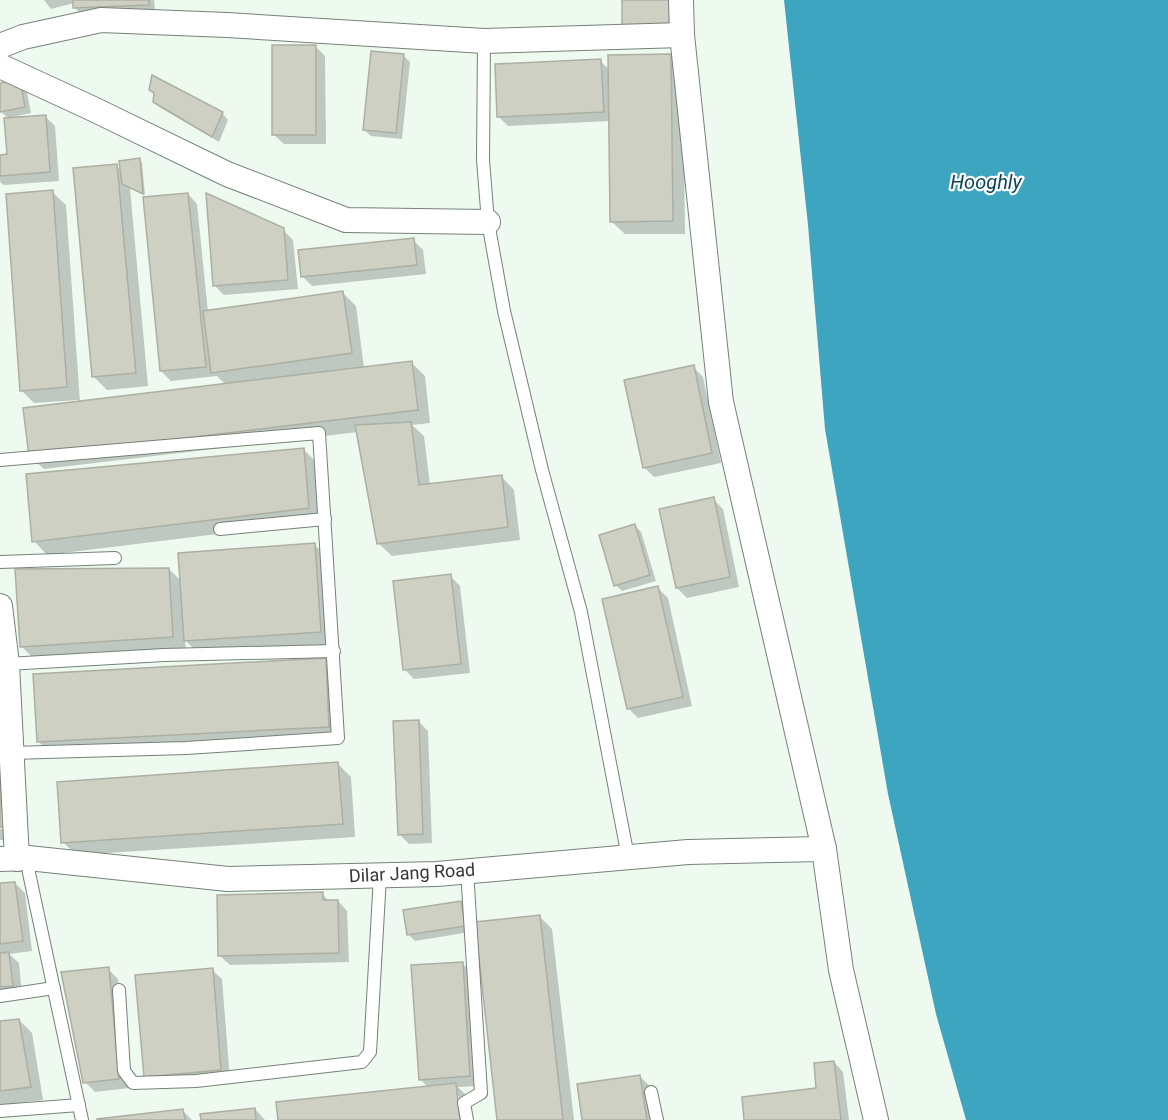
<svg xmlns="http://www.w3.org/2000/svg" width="1168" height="1120" viewBox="0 0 1168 1120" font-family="Roboto,sans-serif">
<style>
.water{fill:#3ea5c1}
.shadow{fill:#0003}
.building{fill:#cdd0c2;stroke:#acafa2;stroke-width:1.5}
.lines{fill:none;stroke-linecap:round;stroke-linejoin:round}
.lane-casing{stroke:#768178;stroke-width:14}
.street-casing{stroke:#768178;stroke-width:26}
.lane{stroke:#fff;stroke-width:12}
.street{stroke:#fff;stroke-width:24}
.labels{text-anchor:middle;stroke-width:4.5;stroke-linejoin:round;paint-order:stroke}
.street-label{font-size:18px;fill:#353935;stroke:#fff}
.water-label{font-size:20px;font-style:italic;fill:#0b4857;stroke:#fff}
</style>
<rect width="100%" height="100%" fill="#eefaf0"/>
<polygon class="water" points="784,0 1168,0 1168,1120 966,1120 936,1014 888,794 825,429 808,225"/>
<g class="shadow">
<polygon points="44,0 154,0 155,11 81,14 74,7 74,3 51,9"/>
<polygon points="315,46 325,56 326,144 284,144 274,135"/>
<polygon points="403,55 410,62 402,139 371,136 364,130"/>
<polygon points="670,56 683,69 685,234 625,234 611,221 610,121 508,126 498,116 600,61 610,70"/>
<polygon points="0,85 26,87 31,113 8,118 0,111"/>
<polygon points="154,102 222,113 228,120 219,142 161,108"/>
<polygon points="45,116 55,126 59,181 4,185 0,182 0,156 9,156"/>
<polygon points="140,160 142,162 145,195 130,188 148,386 107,390 94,377 116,165 122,171"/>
<polygon points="52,192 66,205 80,402 226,385 217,376 171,381 161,371 188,194 197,204 208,312 343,293 356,306 364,368 412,363 425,376 430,423 412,425 424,436 430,485 501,476 514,490 520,540 392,556 378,543 358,432 44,469 30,456 78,403 78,400 34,403 21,390"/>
<polygon points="283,230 293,240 298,289 224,295 214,285"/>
<polygon points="413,240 423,250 426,274 312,286 302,276"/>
<polygon points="693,367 703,377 721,463 654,477 644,467"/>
<polygon points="303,449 317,463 322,521 47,555 34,541"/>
<polygon points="713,499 723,509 739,587 687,598 677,588"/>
<polygon points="635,526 641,532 656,581 622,591 616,585"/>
<polygon points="315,545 328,558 334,645 199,654 185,640 186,650 34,659 21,646 169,569 182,582"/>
<polygon points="450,576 460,586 470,673 414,679 404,669"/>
<polygon points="658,588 668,598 692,706 638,718 628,708"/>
<polygon points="0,622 20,840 0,840 0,829 15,828 0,826"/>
<polygon points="325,660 339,673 342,739 51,754 38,741"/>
<polygon points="418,721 428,731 432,843 409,844 399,834"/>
<polygon points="338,764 351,777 355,837 76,855 63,842"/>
<polygon points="15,883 25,893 32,951 9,954 19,963 22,995 0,998 0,885"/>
<polygon points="322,894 330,902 338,901 347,911 349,962 230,965 220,956"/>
<polygon points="460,902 467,909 470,932 415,941 408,934"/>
<polygon points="539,916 552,929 574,1120 499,1120"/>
<polygon points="462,963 472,973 480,1086 458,1087 468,1097 461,1120 459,1096 456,1096 458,1120 279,1120 428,1087 420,1079"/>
<polygon points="108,969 118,979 129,1088 95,1092 85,1082"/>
<polygon points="212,970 222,979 230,1080 145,1076"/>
<polygon points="19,1020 32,1033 43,1100 0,1105 0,1023"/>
<polygon points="834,1062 843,1072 849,1120 746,1120 818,1089"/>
<polygon points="640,1077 650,1086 654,1120 584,1120"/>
<polygon points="255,1109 265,1120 202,1120"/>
<polygon points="183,1111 192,1120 101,1120"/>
</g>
<g class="building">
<polygon points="73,0 149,0 149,5 73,8"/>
<polygon points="622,0 674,0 673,30 622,30"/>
<rect x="272" y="45" width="44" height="90"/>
<polygon points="371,51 404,54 396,133 363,130"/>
<polygon points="671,54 673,221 610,222 608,55"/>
<polygon points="601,59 604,112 497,117 495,64"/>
<polygon points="152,75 223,112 212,137 153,102 154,93 149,90"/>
<polygon points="20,79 25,107 0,112 0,83"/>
<polygon points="46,115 50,172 0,176 0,155 7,154 4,118"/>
<polygon points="140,158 143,194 122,184 119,161"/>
<polygon points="117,164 136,373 92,377 73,168"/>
<polygon points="53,190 67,387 20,391 6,194"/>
<polygon points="188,193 206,367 160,371 143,197"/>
<polygon points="206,193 284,228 288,280 213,286"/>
<polygon points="414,238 417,265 301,277 298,250"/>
<polygon points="343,291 352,353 211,373 203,311"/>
<polygon points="412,361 418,410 29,457 23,408"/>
<polygon points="694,365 712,453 643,468 624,380"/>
<polygon points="411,422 419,485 502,475 508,527 377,544 355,425"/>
<polygon points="304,448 309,508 32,542 26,474"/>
<polygon points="714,497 730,577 676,588 659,509"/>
<polygon points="635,524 650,575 614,586 599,535"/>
<polygon points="315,543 321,632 184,641 178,553"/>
<polygon points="169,568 173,637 20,647 15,569"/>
<polygon points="451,574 461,664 403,670 393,581"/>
<polygon points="658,586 683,697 627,709 602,599"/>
<polygon points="326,658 329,727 37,742 33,674"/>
<polygon points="419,720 423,834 398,835 393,721"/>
<polygon points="0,739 8,827 0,827"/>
<polygon points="338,762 343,824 61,843 57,782"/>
<polygon points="15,882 23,941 0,944 0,883"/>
<polygon points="323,892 323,900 338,900 339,953 218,956 217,895"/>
<polygon points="461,901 465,926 407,935 403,910"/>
<polygon points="540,915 563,1120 497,1120 475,922"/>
<polygon points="9,952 13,986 0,987 0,953"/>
<polygon points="463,962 470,1076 419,1080 411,965"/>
<polygon points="109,967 119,1079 83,1083 61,972"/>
<polygon points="213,968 221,1070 144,1077 135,975"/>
<polygon points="19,1019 31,1087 0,1091 0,1021"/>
<polygon points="834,1061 841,1120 744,1120 742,1097 816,1088 814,1063"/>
<polygon points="640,1075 647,1120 582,1120 577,1084"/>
<polygon points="456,1083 460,1120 278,1120 276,1102"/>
<polygon points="255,1108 256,1120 201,1120 200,1114"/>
<polygon points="183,1109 185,1120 97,1120 97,1119"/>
</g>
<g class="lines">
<g class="lane-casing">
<g id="lane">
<polyline points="484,41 483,160 488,222 504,311 542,470 581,612 628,857"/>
<polyline points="0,460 319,433 338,738 186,748 11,753"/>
<polyline points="220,529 325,519"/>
<polyline points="0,562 115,558"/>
<polyline points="7,664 164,655 334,651"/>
<polyline points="28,858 29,873 82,1120"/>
<polyline points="467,870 481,1093 464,1103 467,1120"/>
<polyline points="119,990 124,1071 133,1083 196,1081 362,1062 370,1052 380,876"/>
<polyline points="0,996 54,988"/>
<polyline points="651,1092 657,1120"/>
<polyline points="0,1111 79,1105"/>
</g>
</g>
<g class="street-casing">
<g id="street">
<polyline points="681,0 682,35 721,402 824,849 841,970 876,1120"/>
<polyline points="0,46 23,37 101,20 227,25 484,41 682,35"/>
<polyline points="0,66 91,108 227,174 346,220 488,222"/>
<polyline points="0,606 7,664 17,859"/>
<polyline points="0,859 28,858 228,879 437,874 688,852 824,849"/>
</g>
</g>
<use href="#lane" class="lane"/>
<use href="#street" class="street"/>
</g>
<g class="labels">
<g class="street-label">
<text transform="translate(412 873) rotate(-3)" y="6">Dilar Jang Road</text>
</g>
<g class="water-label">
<text x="986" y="189">Hooghly</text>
</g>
</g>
</svg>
